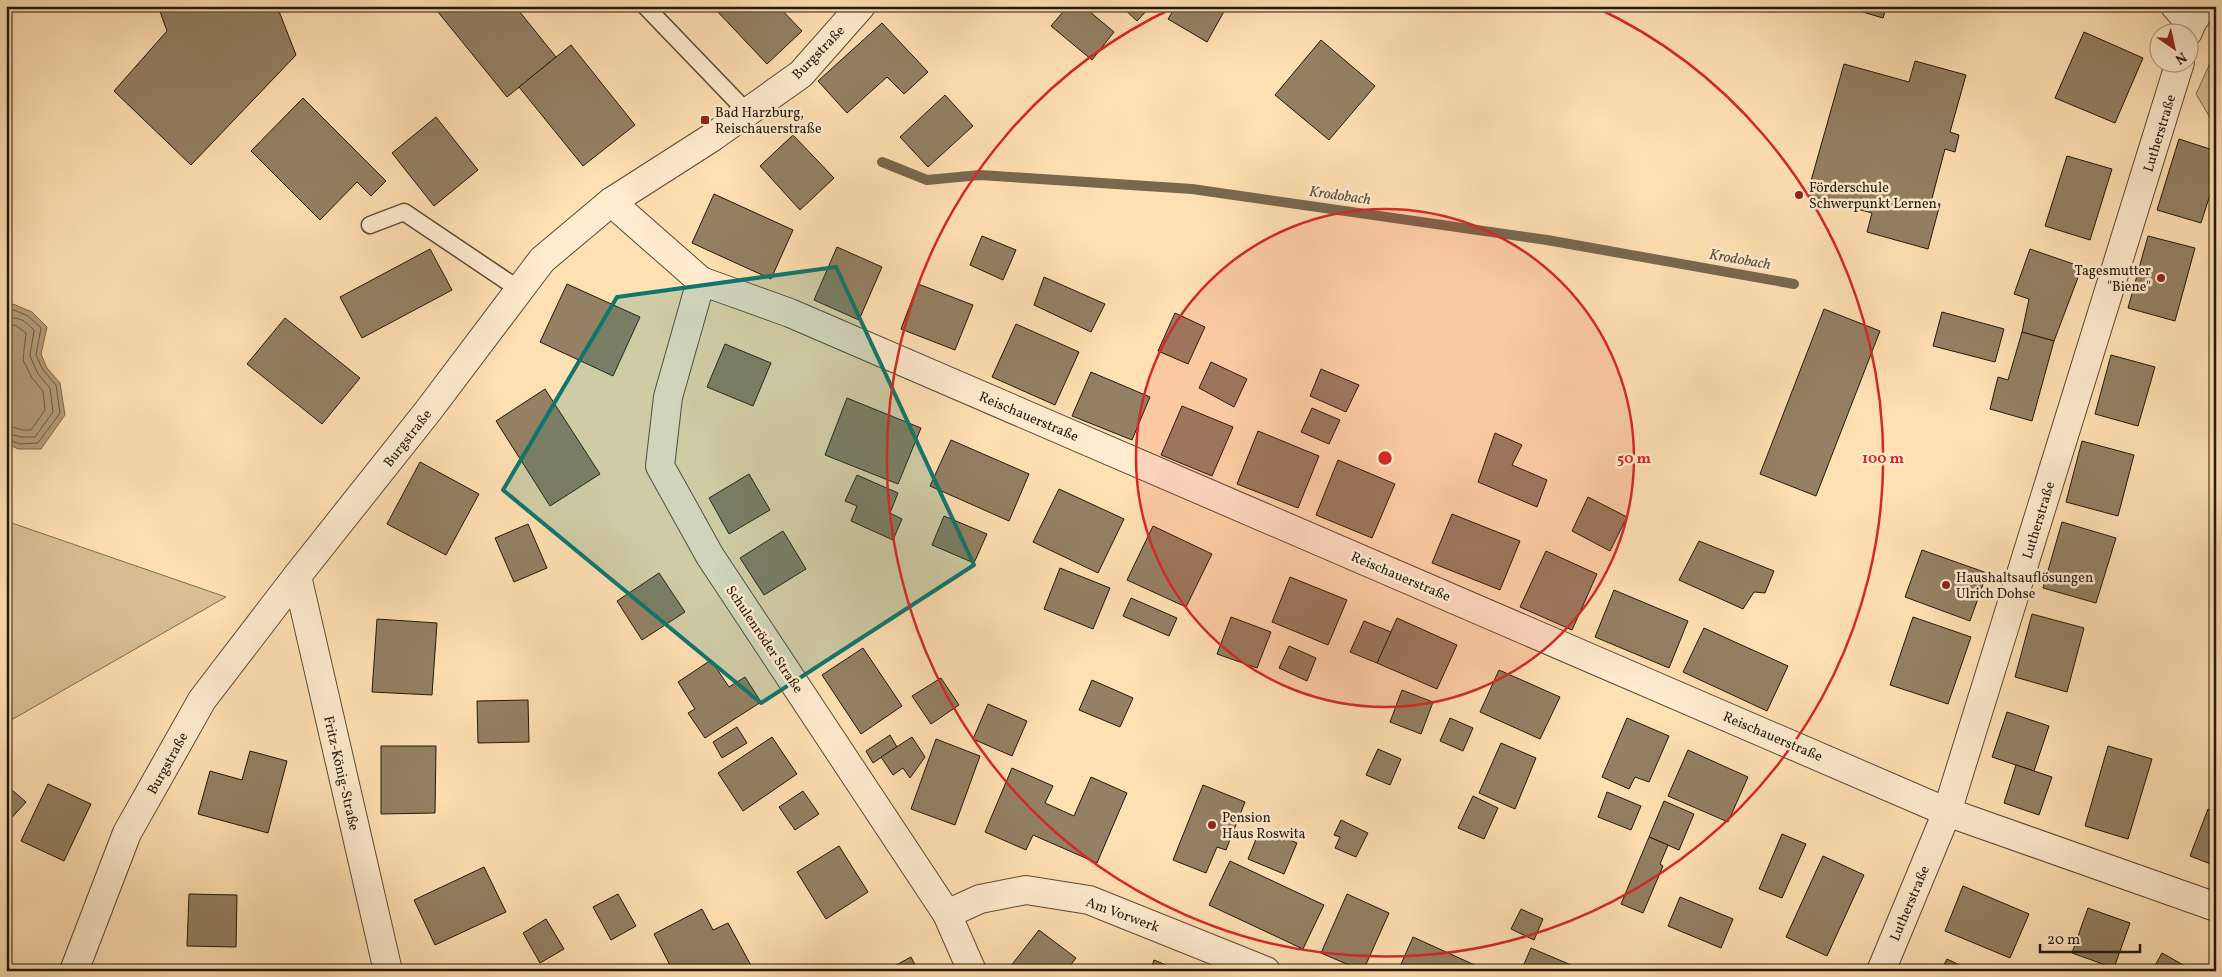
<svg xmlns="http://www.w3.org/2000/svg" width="2222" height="977" viewBox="0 0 2222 977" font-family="Vollkorn,serif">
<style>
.green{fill:#d9be96;stroke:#7d6b50}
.water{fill:#b49c7a;stroke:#79674e}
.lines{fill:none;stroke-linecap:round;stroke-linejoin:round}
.shore{stroke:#6a5a42;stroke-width:1}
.stream{stroke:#79674e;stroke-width:10}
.building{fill:#948062;stroke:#21180b}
.service-casing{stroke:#584a35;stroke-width:19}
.minor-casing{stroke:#584a35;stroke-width:30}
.service{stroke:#ffebce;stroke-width:16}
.minor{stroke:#ffebce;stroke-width:28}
.marked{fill:#0f766e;fill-opacity:0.2;stroke:#0f766e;stroke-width:4;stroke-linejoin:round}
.ring{fill:none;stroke:#d62828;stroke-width:2.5}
.poi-dot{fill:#8f2418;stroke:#ffebce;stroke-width:2}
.labels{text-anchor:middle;stroke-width:5;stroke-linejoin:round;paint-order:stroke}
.street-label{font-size:14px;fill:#21180b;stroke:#ffebce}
.poi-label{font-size:14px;fill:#21180b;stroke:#ffebce;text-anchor:start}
.water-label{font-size:15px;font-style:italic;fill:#5c4d37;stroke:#ffebce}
.centre{fill:#d62828;stroke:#ffebce;stroke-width:2.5}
.ring-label{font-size:15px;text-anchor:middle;font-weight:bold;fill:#d62828;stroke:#ffebce;stroke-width:5;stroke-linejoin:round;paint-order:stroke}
</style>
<rect width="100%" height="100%" fill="#ffe0b3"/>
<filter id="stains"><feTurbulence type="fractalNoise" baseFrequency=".004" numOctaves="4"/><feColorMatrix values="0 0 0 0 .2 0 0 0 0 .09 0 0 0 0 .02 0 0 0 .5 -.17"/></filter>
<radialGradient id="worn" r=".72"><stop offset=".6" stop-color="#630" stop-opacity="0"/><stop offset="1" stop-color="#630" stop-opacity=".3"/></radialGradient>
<g class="green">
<polygon points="2216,50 2216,128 2196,94"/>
<polygon points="6,521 226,597 6,723"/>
</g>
<polygon class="water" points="13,304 32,312 47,327 41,354 47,368 60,383 65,415 41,449 18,449 6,443 6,308"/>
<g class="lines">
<g class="shore">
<polyline points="6,312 14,310 28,316 41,328 36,355 43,370 56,385 60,413 38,443 20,444 6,439"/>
<path d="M6,318c14,-1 18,2 28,12l-4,26 8,18 12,14 3,24 -18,25h-14l-15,-4"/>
<polyline points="6,326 15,325 26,333 23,360 32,378 43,391 45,410 31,430 22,430 6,425"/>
</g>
<polyline class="stream" points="882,162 927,180 980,175 1192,189 1547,240 1794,284"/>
</g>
<g class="building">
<polygon points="158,6 277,6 296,55 191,165 114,91 167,31"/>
<polygon points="446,6 515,6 556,57 507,97 438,12"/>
<polygon points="719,6 778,6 802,31 767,64 716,10"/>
<polygon points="1068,6 1083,6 1114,32 1092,60 1051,26"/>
<polygon points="1121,6 1151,6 1137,21"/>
<polygon points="1176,6 1227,6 1207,42 1168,19"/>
<polygon points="1842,6 1887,6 1883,18"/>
<polygon points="882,23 928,72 904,94 887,77 847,113 818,81"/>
<polygon points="2084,32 2143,58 2115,123 2055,98"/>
<polygon points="1321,40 1375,86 1329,140 1275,95"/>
<polygon points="571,45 635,125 583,166 519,87"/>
<polygon points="1915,61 1966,75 1950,132 1959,135 1955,152 1945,149 1931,202 1940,204 1928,249 1867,232 1872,213 1807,195 1844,64 1909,82"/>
<polygon points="945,95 973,126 928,167 900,137"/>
<polygon points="303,98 386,181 371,196 357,182 320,220 251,151"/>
<polygon points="436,117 478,170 434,206 392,153"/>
<polygon points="793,135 834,178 800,210 760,166"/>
<polygon points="2179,139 2216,151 2216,176 2201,223 2157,210"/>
<polygon points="2067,156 2112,169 2090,240 2045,226"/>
<polygon points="714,194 793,230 771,279 692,243"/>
<polygon points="982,236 1016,250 1003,280 970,265"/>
<polygon points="2148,236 2195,248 2175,321 2128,308"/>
<polygon points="837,247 882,267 859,320 814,300"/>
<polygon points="430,249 452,290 362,338 340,297"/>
<polygon points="2030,249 2082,267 2054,341 2022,332 2029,299 2014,294"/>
<polygon points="1044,277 1105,304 1091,332 1034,305"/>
<polygon points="567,284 640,317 613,376 540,342"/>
<polygon points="918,284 973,305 955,350 901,329"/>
<polygon points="1824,309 1880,331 1816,496 1760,474"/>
<polygon points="1942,312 2004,329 1995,362 1933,346"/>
<polygon points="1175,313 1205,327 1188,364 1158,351"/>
<polygon points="285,318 360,378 322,424 247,364"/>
<polygon points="1016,324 1079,352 1055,405 992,377"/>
<polygon points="2022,332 2054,341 2032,421 1990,409 1998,377 2008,380"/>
<polygon points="725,344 771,363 753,406 707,387"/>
<polygon points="2111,355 2155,367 2138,426 2095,414"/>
<polygon points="1211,362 1247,379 1234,407 1199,388"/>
<polygon points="1321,369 1359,385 1346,412 1310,396"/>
<polygon points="1091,372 1150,397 1132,440 1072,416"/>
<polygon points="545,389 600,474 550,506 496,421"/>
<polygon points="847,398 921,428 898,484 825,455"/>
<polygon points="1182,406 1233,427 1212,476 1161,455"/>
<polygon points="1312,408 1340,420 1329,444 1301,432"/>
<polygon points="1258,431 1319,456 1298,508 1237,484"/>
<polygon points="1495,433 1522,445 1512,465 1547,480 1537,507 1478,482"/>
<polygon points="951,440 1029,474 1009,521 930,486"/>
<polygon points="2082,441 2134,455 2118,516 2066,502"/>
<polygon points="1338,460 1395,484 1372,538 1316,515"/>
<polygon points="420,462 479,494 446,555 387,524"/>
<polygon points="749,474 770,510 729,534 709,498"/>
<polygon points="857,475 898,493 890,513 902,519 893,540 851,521 857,506 845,501"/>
<polygon points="1059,489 1124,519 1098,573 1033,542"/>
<polygon points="1588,497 1627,517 1610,551 1572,531"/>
<polygon points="1452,514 1520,541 1500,590 1432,563"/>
<polygon points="944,516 987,534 974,563 932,545"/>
<polygon points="2062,522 2116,538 2096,603 2043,588"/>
<polygon points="528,524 547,568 514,582 495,538"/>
<polygon points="1153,526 1212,554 1186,607 1127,580"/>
<polygon points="783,531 806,569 764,595 740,558"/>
<polygon points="1699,541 1774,571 1765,593 1754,592 1743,609 1679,580"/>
<polygon points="1922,550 1987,573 1970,621 1905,597"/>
<polygon points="1546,551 1597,574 1572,630 1520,607"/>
<polygon points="1060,568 1110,588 1093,629 1044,609"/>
<polygon points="659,573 685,612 642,640 617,601"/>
<polygon points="1290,577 1347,600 1328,645 1272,622"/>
<polygon points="1614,590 1688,621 1669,668 1595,637"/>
<polygon points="1131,598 1177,618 1169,636 1123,616"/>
<polygon points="2032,614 2084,628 2067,692 2015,677"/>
<polygon points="1231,617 1271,632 1257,668 1217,654"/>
<polygon points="1913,617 1971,637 1948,704 1890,685"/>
<polygon points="1397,618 1457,645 1437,689 1377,663"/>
<polygon points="377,619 437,623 432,695 372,692"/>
<polygon points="1364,621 1391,632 1377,663 1350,652"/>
<polygon points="1704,628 1788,666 1767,711 1683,672"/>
<polygon points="1289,646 1316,658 1307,681 1279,668"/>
<polygon points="863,648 902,706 861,734 822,675"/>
<polygon points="2216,656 2216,674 2212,673"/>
<polygon points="711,660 729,687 745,677 761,702 705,738 688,713 695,709 678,682"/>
<polygon points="1499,670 1560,697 1540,739 1480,712"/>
<polygon points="941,678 959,705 931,724 912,696"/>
<polygon points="1092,680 1133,698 1120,727 1079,710"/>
<polygon points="1402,690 1433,702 1421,734 1390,722"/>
<polygon points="528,700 529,742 478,743 477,701"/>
<polygon points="988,704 1027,721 1012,756 973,739"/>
<polygon points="2007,712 2049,726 2034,771 1992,757"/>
<polygon points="1450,718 1473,728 1463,751 1440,741"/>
<polygon points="1627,718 1669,736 1649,782 1635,777 1629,789 1602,777"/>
<polygon points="737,727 747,743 722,758 713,742"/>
<polygon points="890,735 897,747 873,763 866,751"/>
<polygon points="772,737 797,774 743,811 718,773"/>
<polygon points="912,737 925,757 910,778 903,768 893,775 881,757"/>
<polygon points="936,739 980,756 955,825 911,809"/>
<polygon points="1501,743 1536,758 1515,809 1479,793"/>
<polygon points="381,746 436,746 435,813 381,814"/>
<polygon points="2108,746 2152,759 2128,839 2085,826"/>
<polygon points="1378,749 1401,759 1390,785 1366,775"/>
<polygon points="1688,750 1748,777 1728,822 1668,796"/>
<polygon points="250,751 287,761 268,833 198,814 210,771 242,780"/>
<polygon points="2016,765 2052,777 2039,815 2004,803"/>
<polygon points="1012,768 1053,786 1045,803 1074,816 1091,777 1127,793 1097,863 1033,835 1026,850 985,832"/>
<polygon points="48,784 91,804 64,861 21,841"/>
<polygon points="6,785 26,802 6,824"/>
<polygon points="1203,785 1245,802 1226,850 1217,847 1206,873 1173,860"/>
<polygon points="803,791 819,814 795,830 779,807"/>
<polygon points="1607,792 1641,806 1631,830 1598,817"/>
<polygon points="1473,796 1498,808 1484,839 1458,828"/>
<polygon points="1664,801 1694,814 1679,850 1649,837"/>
<polygon points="2208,809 2216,812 2216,866 2190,856"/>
<polygon points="1341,820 1368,833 1356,857 1335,848 1340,837 1334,835"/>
<polygon points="1261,827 1297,843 1284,874 1248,859"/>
<polygon points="1782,834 1806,844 1782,898 1759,889"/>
<polygon points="1649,837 1668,845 1660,864 1663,866 1643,913 1621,904"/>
<polygon points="839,846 868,892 826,919 797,872"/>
<polygon points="1823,856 1864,875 1827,956 1786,937"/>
<polygon points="1230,861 1324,905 1303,949 1209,905"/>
<polygon points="484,867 506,912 435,945 414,900"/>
<polygon points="1963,886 2029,914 2010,958 1945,931"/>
<polygon points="189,894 237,895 236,947 187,946"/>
<polygon points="618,894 636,926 611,940 593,907"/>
<polygon points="1347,894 1389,913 1363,971 1321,953"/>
<polygon points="1680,897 1733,919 1721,948 1668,926"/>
<polygon points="2088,908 2130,923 2114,968 2072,953"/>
<polygon points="702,909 713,930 728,923 754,971 673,971 654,934"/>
<polygon points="1521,909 1543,919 1534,940 1511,929"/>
<polygon points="546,919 564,949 540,963 523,933"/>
<polygon points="1039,930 1076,958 1066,971 1014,971 1010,967"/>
<polygon points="1413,937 1488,971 1398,971"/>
<polygon points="1531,948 1576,967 1574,971 1521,971"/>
<polygon points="2162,953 2194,971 2152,971"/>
<polygon points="911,957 918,971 885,971"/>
<polygon points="1947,959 1970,970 1970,971 1941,971"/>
<polygon points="1154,960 1180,971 1150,971"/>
</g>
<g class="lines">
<g class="service-casing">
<g id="service">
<polyline points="645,6 747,112"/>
<polyline points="370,225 404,212 520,290"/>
</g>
</g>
<g class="minor-casing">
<g id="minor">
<polyline points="2175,6 2191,24"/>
<polyline points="2188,32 2191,24 2203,6"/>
<polyline points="611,202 701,281 790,313 1947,812 2216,907"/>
<polyline points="701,281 668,397 660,466 710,556 947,914 972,971"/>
<polyline points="297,576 388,971"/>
<polyline points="947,914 980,899 1026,890 1089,900 1266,971"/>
<polyline points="74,971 127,833 202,700 297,576 428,411 542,260 611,202 711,138 801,74 861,6"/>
<polyline points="1881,971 1947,812 2180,62"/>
</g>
</g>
<use href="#service" class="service"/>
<use href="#minor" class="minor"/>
</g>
<path class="marked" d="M836,267l138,298 -213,138 -258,-213 114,-193z"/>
<circle cx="1385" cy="458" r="249" fill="#d62828" fill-opacity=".12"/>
<g class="ring">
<circle cx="1385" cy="458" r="249"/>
<path d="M1595 7A498 498 0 1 1 1175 7"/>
</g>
<g class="poi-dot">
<rect x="700" y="115" width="10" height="10" rx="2.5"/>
<circle cx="1799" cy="195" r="5"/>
<circle cx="2161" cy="278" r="5"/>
<circle cx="1946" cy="585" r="5"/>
<circle cx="1212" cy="825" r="5"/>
</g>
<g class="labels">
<g class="street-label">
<text transform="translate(818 52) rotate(-46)" y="5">Burgstraße</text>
<text transform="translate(2159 133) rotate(-73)" y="5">Lutherstraße</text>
<text transform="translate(1029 416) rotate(23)" y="5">Reischauerstraße</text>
<text transform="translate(407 438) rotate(-52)" y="5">Burgstraße</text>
<text transform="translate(2038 520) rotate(-73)" y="5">Lutherstraße</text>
<text transform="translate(1401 576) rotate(23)" y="5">Reischauerstraße</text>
<text transform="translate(765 639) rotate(56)" y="5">Schulenröder Straße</text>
<text transform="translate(1773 736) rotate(23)" y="5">Reischauerstraße</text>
<text transform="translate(167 763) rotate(-61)" y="5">Burgstraße</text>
<text transform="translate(342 773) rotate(77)" y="5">Fritz-König-Straße</text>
<text transform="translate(1909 903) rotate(-67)" y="5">Lutherstraße</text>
<text transform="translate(1123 914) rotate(20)" y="5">Am Vorwerk</text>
</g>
<g class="poi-label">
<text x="715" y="117">Bad Harzburg,<tspan x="715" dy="16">Reischauerstraße</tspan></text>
<text x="1809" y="192">Förderschule<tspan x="1809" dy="16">Schwerpunkt Lernen</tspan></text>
<text x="2151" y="275" text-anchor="end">Tagesmutter<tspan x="2151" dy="16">"Biene"</tspan></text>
<text x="1956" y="582">Haushaltsauflösungen<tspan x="1956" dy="16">Ulrich Dohse</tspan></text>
<text x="1222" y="822">Pension<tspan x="1222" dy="16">Haus Roswita</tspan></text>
</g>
<g class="water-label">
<text transform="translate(1340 195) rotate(8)" y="5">Krodobach</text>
<text transform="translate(1740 259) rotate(10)" y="5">Krodobach</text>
</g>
</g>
<circle cx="1385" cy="458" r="8" class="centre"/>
<g class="ring-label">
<text x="1634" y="463">50 m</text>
<text x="1883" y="463">100 m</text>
</g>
<rect width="2222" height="977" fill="none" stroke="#ffe0b3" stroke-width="25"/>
<rect x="8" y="8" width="2207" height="962" fill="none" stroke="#21180b" stroke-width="2.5"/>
<rect x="12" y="12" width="2197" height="952" fill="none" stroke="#21180b"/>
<g transform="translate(2174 48) rotate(146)"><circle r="24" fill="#ffebce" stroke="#a69780"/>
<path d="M0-4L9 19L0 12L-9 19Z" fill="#8f2418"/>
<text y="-8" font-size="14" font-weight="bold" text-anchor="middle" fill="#21180b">N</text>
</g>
<path d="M2040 944v8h100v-8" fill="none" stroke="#21180b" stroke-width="2.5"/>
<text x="2047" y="944" font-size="15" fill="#21180b" stroke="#ffebce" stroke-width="4" paint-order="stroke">20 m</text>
<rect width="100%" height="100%" filter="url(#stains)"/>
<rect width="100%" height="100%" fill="url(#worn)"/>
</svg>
